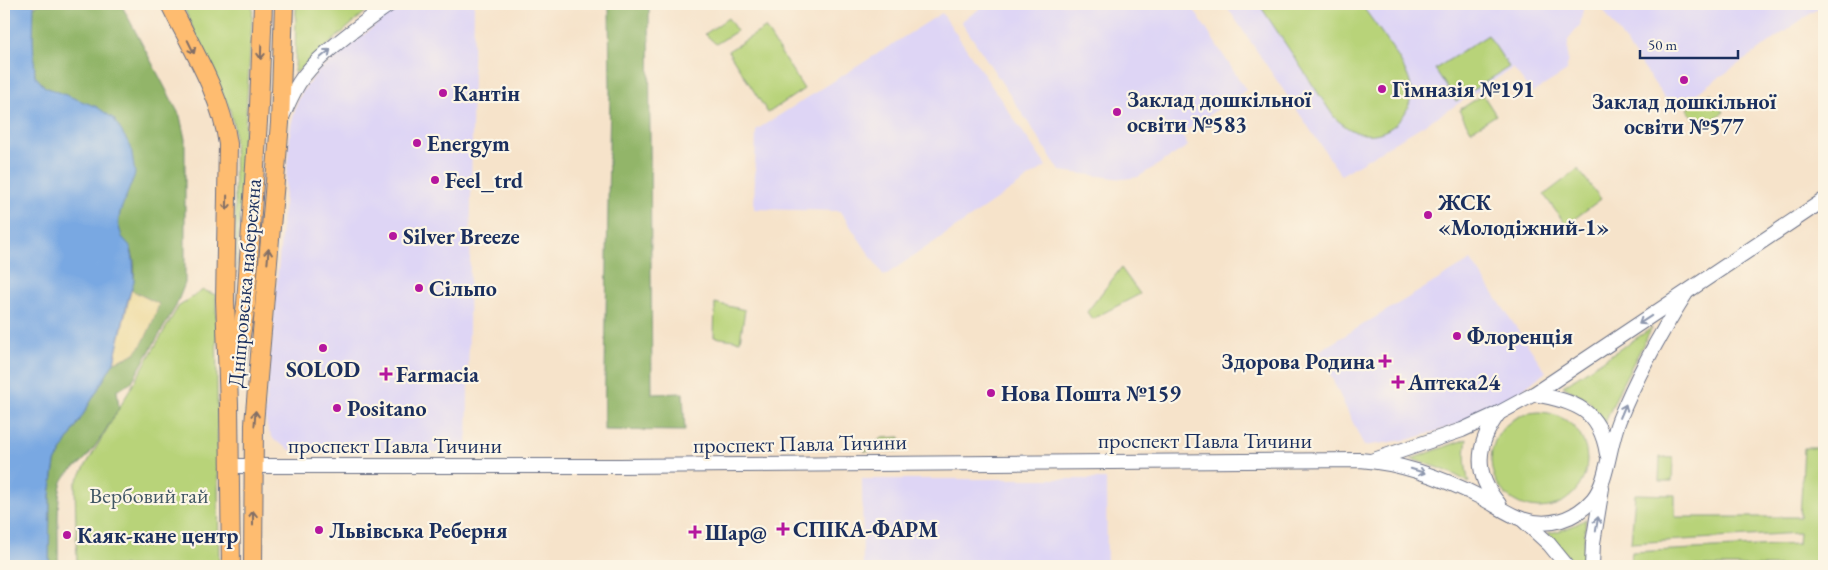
<svg xmlns="http://www.w3.org/2000/svg" width="1828" height="570" viewBox="0 0 1828 570" font-family="'EB Garamond',serif">
<style>
.built{fill:#ded5f5}
.green{fill:#b8d379;stroke:#6a816c}
.forest{fill:#92b569;stroke:#567264}
.sand{fill:#eeda9e;stroke:#84847e}
.water{fill:#79a8e2;stroke:#4a6ca0}
.lines{fill:none;stroke-linecap:round;stroke-linejoin:round}
.minor-casing{stroke:#686e84;stroke-width:16}
.major-casing{stroke:#686e84;stroke-width:20}
.minor{stroke:#fff;stroke-width:14}
.major{stroke:#febc70;stroke-width:18}
.oneway{stroke:#816e66}
.oneway2{stroke:#8d97ae}
.poi-dot{fill:#b5179e;stroke:#fcf5e5;stroke-width:2}
.labels{text-anchor:middle;stroke-width:4.5;stroke-linejoin:round;paint-order:stroke}
.poi-label{font-size:22px;font-weight:bold;fill:#1b2f5e;stroke:#fcf5e5;text-anchor:start}
.street-label{font-size:22px;fill:#1b2f5e;stroke:#fcf5e5}
.park-label{font-size:22px;fill:#425865;stroke:#fcf5e5}
</style>
<rect width="100%" height="100%" fill="#fcf5e5"/>
<filter id="ink" filterUnits="userSpaceOnUse"><feTurbulence type="fractalNoise" baseFrequency=".02" numOctaves="2"/><feDisplacementMap in="SourceGraphic" scale="10" xChannelSelector="R" yChannelSelector="G"/><feConvolveMatrix kernelMatrix="1 2 1 2 8 2 1 2 1" color-interpolation-filters="sRGB"/></filter>
<filter id="wash" filterUnits="userSpaceOnUse"><feTurbulence type="fractalNoise" baseFrequency=".0096" numOctaves="4" result="noise"/><feDisplacementMap in="SourceGraphic" scale="20" xChannelSelector="R" yChannelSelector="G"/><feGaussianBlur stdDeviation="1.12" result="paint"/><feColorMatrix in="noise" values="0 0 0 0 0 0 0 0 0 0 0 0 0 0 0 0 0 1.4 0 .05"/><feComposite in="paint" operator="in"/></filter>
<g filter="url(#wash)">
<rect width="100%" height="100%" fill="#f6e3ca"/>
<g class="built">
<polygon points="402,4 474,4 467,453 292,451 274,440 268,430 265,416 291,125 297,103 302,92 318,71"/>
<polygon points="988,4 1190,4 1246,90 1181,134 1188,146 1138,177 1123,179 1060,171 961,21"/>
<polygon points="1225,4 1584,4 1580,25 1568,40 1567,71 1532,93 1513,68 1450,109 1341,175"/>
<polygon points="1599,4 1824,4 1673,110"/>
<polygon points="942,13 1046,166 884,276 840,211 754,209 756,130"/>
<polygon points="1471,260 1546,372 1511,398 1459,424 1411,439 1364,446 1319,351"/>
<polygon points="862,479 1106,479 1107,566 863,566"/>
</g>
<g class="green">
<polygon points="182,4 253,4 236,273 234,128 230,110"/>
<polygon points="296,4 316,4 340,10 371,7 295,74"/>
<path d="M1259,4h102c14,21 43,56 49,79 7,27 -19,55 -46,51 -13,-2 -21,-9 -30,-17z"/>
<polygon points="728,18 737,31 716,44 705,34"/>
<polygon points="765,28 804,89 768,113 728,51"/>
<polygon points="1488,35 1509,67 1456,101 1435,69"/>
<polygon points="1711,93 1724,112 1701,128 1687,109"/>
<polygon points="1483,95 1496,115 1471,131 1459,110"/>
<polygon points="1578,169 1601,199 1566,225 1544,195"/>
<polygon points="1121,268 1140,294 1092,319 1087,312"/>
<polygon points="203,290 216,295 219,566 77,566 75,484 178,307"/>
<polygon points="715,303 745,310 740,341 714,337"/>
<polygon points="1652,328 1621,386 1605,423 1589,401 1563,386"/>
<circle cx="1539" cy="460" r="48"/>
<polygon points="900,437 900,451 864,451 882,438"/>
<path d="M1467,439c-3,15 -2,29 2,44 -18,-12 -37,-18 -58,-24z"/>
<polygon points="1804,448 1824,448 1824,566 1630,566 1632,552 1798,544 1799,533 1631,543 1635,494 1675,495 1675,517 1800,517"/>
<polygon points="1660,457 1673,458 1672,481 1659,481"/>
<path d="M1586,519l-2,22v25h-8l-28,-33c14,-2 26,-7 38,-14z"/>
</g>
<g class="forest">
<path d="M41,4h80l59,112 5,23v144l-9,23 -45,77 -14,7 2,18c-11,17 -21,37 -35,52 -8,9 -19,11 -23,25 -5,22 -2,57 -3,81h-9l1,-71 5,-33 59,-100 12,-4 32,-54 -27,-14c5,-13 5,-30 -1,-43 -2,-3 -5,-5 -8,-9 -5,-8 -3,-18 -2,-26l-54,-117 -21,-8 -10,-11 -2,-36v-33z"/>
<polygon points="609,4 649,4 652,394 683,393 685,431 604,430 610,92"/>
</g>
<path class="sand" d="M131,290l28,14c-4,13 -14,39 -23,48 -6,5 -15,7 -22,10z"/>
<polygon class="water" points="4,4 34,4 33,40 35,76 45,87 97,107 114,119 131,147 135,174 120,212 118,224 122,237 130,246 133,259 134,281 127,303 114,362 55,462 50,495 49,566 4,566"/>
</g>
<g filter="url(#ink)">
<g class="lines">
<g class="minor-casing">
<g id="minor">
<path d="M283,115c6,-13 11,-26 20,-38 21,-27 59,-53 87,-73"/>
<path d="M1534,394c40,7 66,15 73,60"/>
<path d="M1499,413c-23,31 -26,61 0,91"/>
<polyline points="1371,461 1462,430 1499,413 1534,394 1824,200"/>
<path d="M230,466h388l742,-6c43,3 83,18 122,38 12,6 27,17 40,21 26,9 53,1 71,-20 15,-18 16,-55 26,-79 18,-45 41,-86 67,-127"/>
<polyline points="1523,520 1549,544 1567,566"/>
<polyline points="1592,566 1593,543 1602,488"/>
</g>
</g>
<g class="major-casing">
<g id="major">
<path d="M170,4c22,45 51,90 58,140l-3,156 4,105 2,161"/>
<polyline points="236,367 246,304 259,106 263,4"/>
<polyline points="253,566 254,424 280,123 284,4"/>
</g>
</g>
<use href="#minor" class="minor"/>
<use href="#major" class="major"/>
</g>
<defs><path id="oneway-shaft" d="M-6 0H5M1.5-3L5.5 0L1.5 3" fill="none" stroke-width="1.6" stroke-linecap="round" stroke-linejoin="round" transform="scale(1.25)"/></defs>
<g class="oneway">
<use href="#oneway-shaft" transform="translate(191 47) rotate(64)"/>
<use href="#oneway-shaft" transform="translate(261 52) rotate(92)"/>
<use href="#oneway-shaft" transform="translate(227 203) rotate(91)"/>
<use href="#oneway-shaft" transform="translate(268 256) rotate(-85)"/>
<use href="#oneway-shaft" transform="translate(255 418) rotate(-86)"/>
<use href="#oneway-shaft" transform="translate(253 518) rotate(-90)"/>
</g>
<g class="oneway2">
<use href="#oneway-shaft" transform="translate(325 54) rotate(-39)"/>
<use href="#oneway-shaft" transform="translate(1645 320) rotate(147)"/>
<use href="#oneway-shaft" transform="translate(1623 411) rotate(-67)"/>
<use href="#oneway-shaft" transform="translate(1418 471) rotate(17)"/>
<use href="#oneway-shaft" transform="translate(1597 524) rotate(-81)"/>
</g>
</g>
<g class="poi-dot">
<circle cx="1684" cy="80" r="5"/>
<circle cx="1382" cy="89" r="5"/>
<circle cx="443" cy="93" r="5"/>
<circle cx="1117" cy="112" r="5"/>
<circle cx="417" cy="143" r="5"/>
<circle cx="435" cy="180" r="5"/>
<circle cx="1428" cy="215" r="5"/>
<circle cx="393" cy="236" r="5"/>
<circle cx="419" cy="288" r="5"/>
<circle cx="1457" cy="336" r="5"/>
<circle cx="323" cy="348" r="5"/>
<path d="M1382.5 353.5h5v5h5v5h-5v5h-5v-5h-5v-5h5z"/>
<path d="M383.5 366.5h5v5h5v5h-5v5h-5v-5h-5v-5h5z"/>
<path d="M1395.5 374.5h5v5h5v5h-5v5h-5v-5h-5v-5h5z"/>
<circle cx="991" cy="393" r="5"/>
<circle cx="337" cy="408" r="5"/>
<path d="M780.5 521.5h5v5h5v5h-5v5h-5v-5h-5v-5h5z"/>
<circle cx="319" cy="530" r="5"/>
<path d="M692.5 524.5h5v5h5v5h-5v5h-5v-5h-5v-5h5z"/>
<circle cx="67" cy="535" r="5"/>
</g>
<g class="labels">
<g class="poi-label">
<text x="1392" y="97">Гімназія №191</text>
<text x="453" y="101">Кантін</text>
<text x="1127" y="107">Заклад дошкільної<tspan x="1127" dy="25">освіти №583</tspan></text>
<text x="1684" y="109" text-anchor="middle">Заклад дошкільної<tspan x="1684" dy="25">освіти №577</tspan></text>
<text x="427" y="151">Energym</text>
<text x="445" y="188">Feel_trd</text>
<text x="1438" y="210">ЖСК<tspan x="1438" dy="25">«Молодіжний-1»</tspan></text>
<text x="403" y="244">Silver Breeze</text>
<text x="429" y="296">Сільпо</text>
<text x="1467" y="344">Флоренція</text>
<text x="1375" y="369" text-anchor="end">Здорова Родина</text>
<text x="323" y="377" text-anchor="middle">SOLOD</text>
<text x="396" y="382">Farmacia</text>
<text x="1408" y="390">Аптека24</text>
<text x="1001" y="401">Нова Пошта №159</text>
<text x="347" y="416">Positano</text>
<text x="793" y="537">СПІКА-ФАРМ</text>
<text x="329" y="538">Львівська Реберня</text>
<text x="705" y="540">Шар@</text>
<text x="77" y="543">Каяк-кане центр</text>
</g>
<g class="street-label">
<text transform="translate(244 283) rotate(-85)" y="8">Дніпровська набережна</text>
<text x="1205" y="448">проспект Павла Тичини</text>
<text transform="translate(800 443) rotate(-1)" y="8">проспект Павла Тичини</text>
<text x="395" y="453">проспект Павла Тичини</text>
</g>
<g class="park-label">
<text x="149" y="503">Вербовий гай</text>
</g>
</g>
<rect width="1828" height="570" fill="none" stroke="#fcf5e5" stroke-width="20"/>
<path d="M1640 50v8h98v-8" fill="none" stroke="#1b2f5e" stroke-width="2.5"/>
<text x="1648" y="50" font-size="15" fill="#1b2f5e" stroke="#fcf5e5" stroke-width="4" paint-order="stroke">50 m</text>
</svg>
